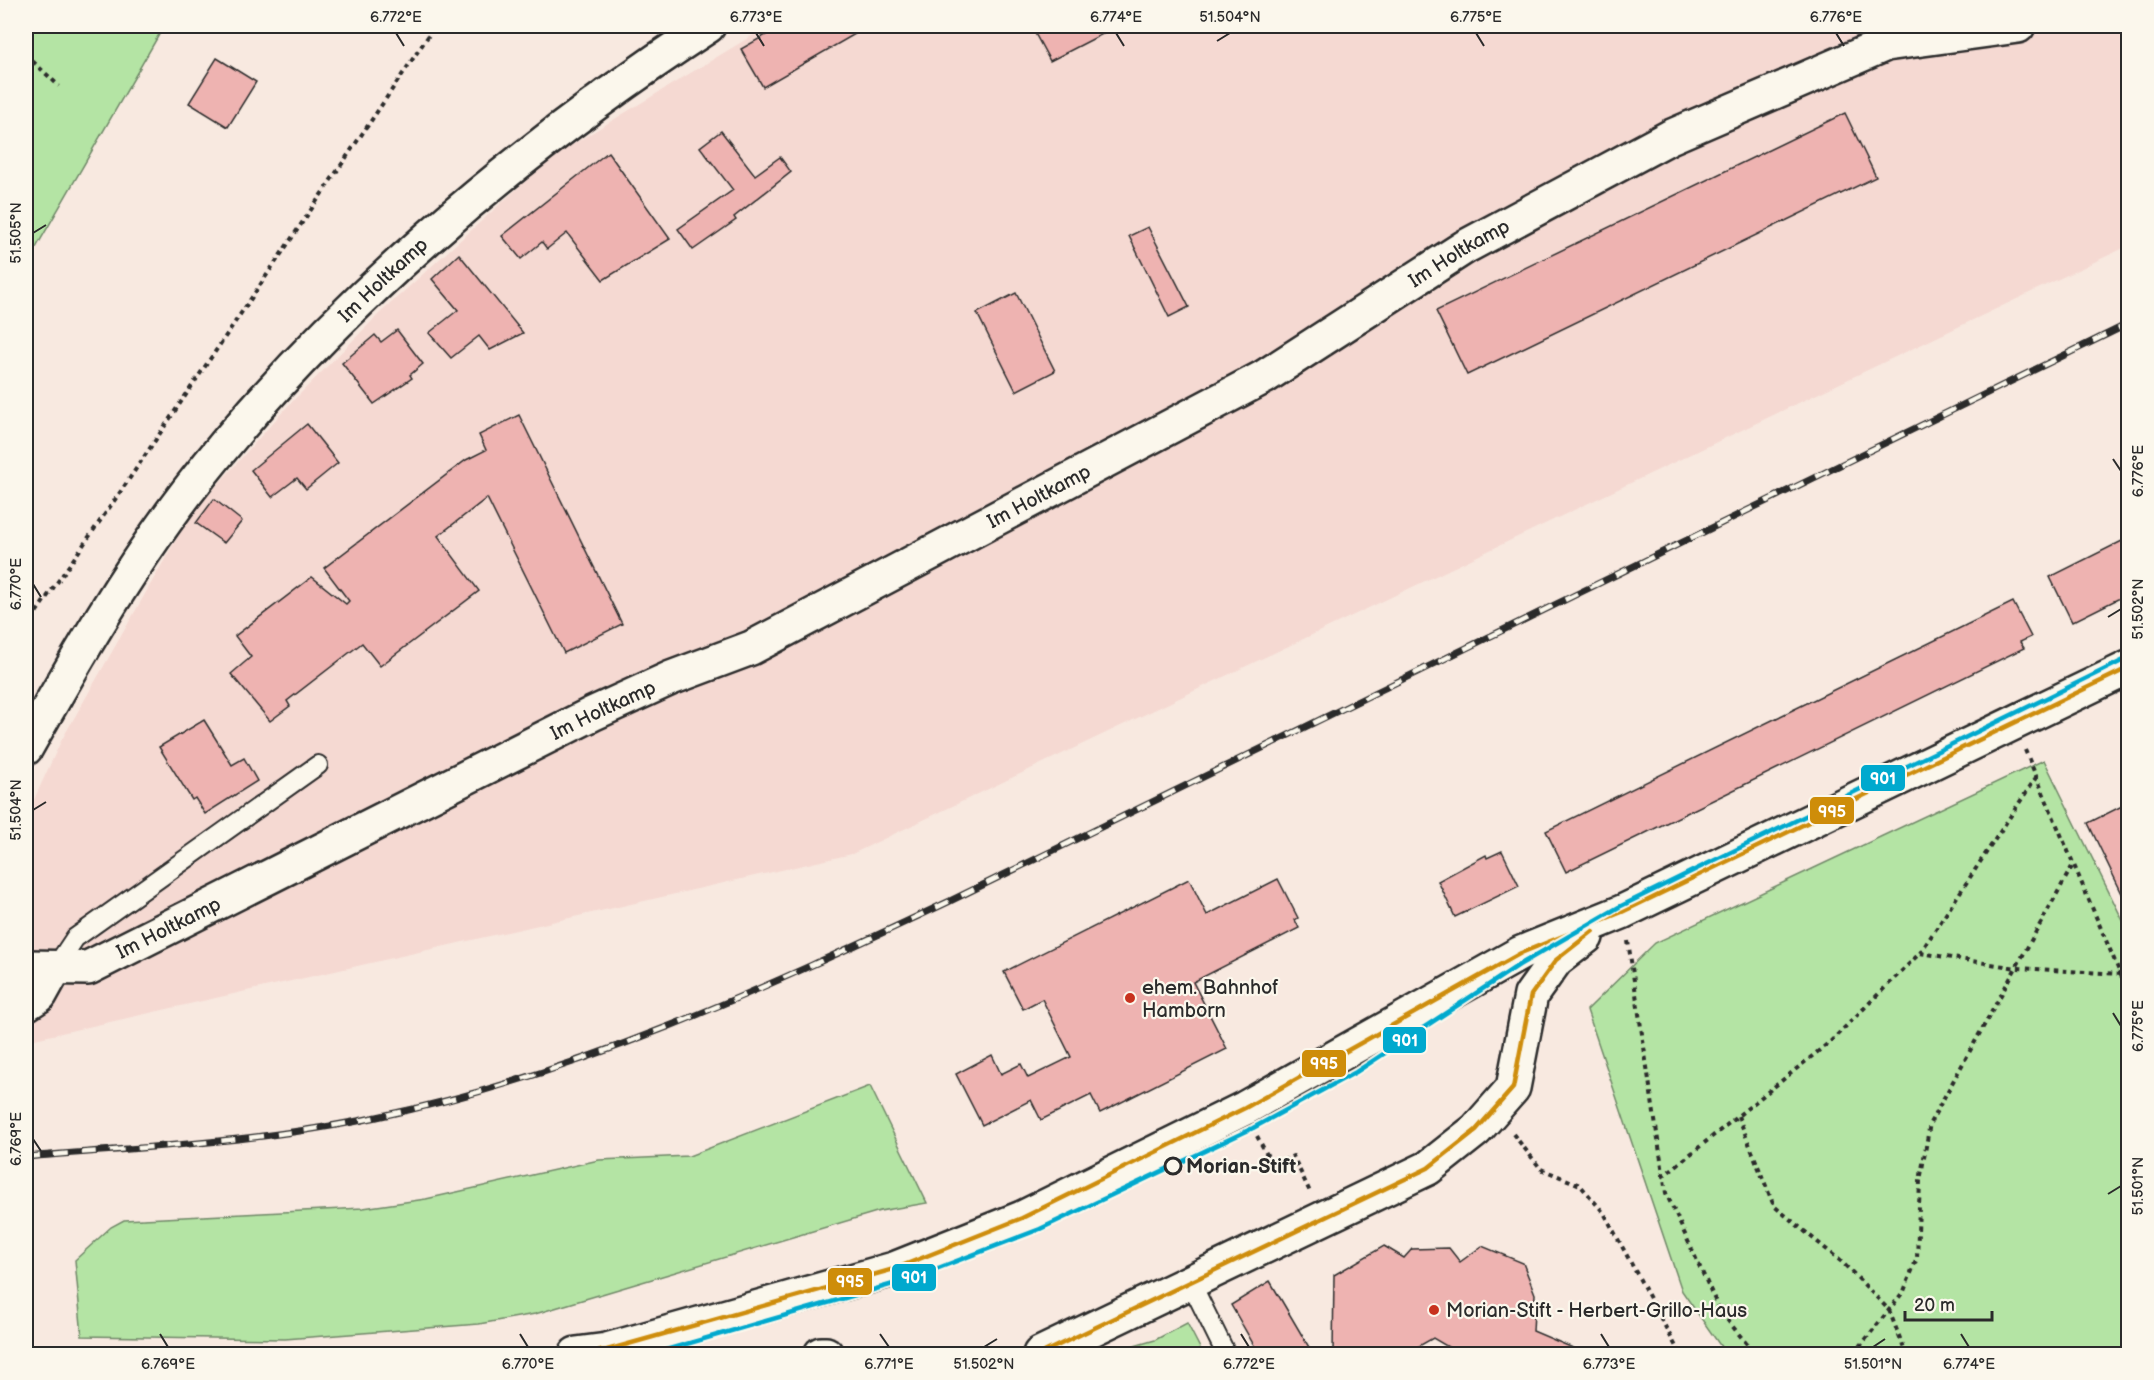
<svg xmlns="http://www.w3.org/2000/svg" width="2154" height="1380" viewBox="0 0 2154 1380" font-family="'Balsamiq Sans',sans-serif">
<style>
.built{fill:#f5d9d2}
.green{fill:#b4e4a4;stroke:#708868;stroke-width:1.5}
.building{fill:#eeb3b1;stroke:#2b2b2b;stroke-width:1.5}
.lines{fill:none;stroke-linecap:round;stroke-linejoin:round}
.lane-casing{stroke:#2b2b2b;stroke-width:22}
.street-casing{stroke:#2b2b2b;stroke-width:38}
.secondary-casing{stroke:#2b2b2b;stroke-width:38}
.path{stroke:#2b2b2b;stroke-width:4;stroke-dasharray:4.5 4.5;stroke-linecap:butt}
.lane{stroke:#fbf7ec;stroke-width:18}
.street{stroke:#fbf7ec;stroke-width:33}
.secondary{stroke:#fbf7ec;stroke-width:33}
.rail-casing{stroke:#2b2b2b;stroke-width:7}
.rail{stroke:#fbf7ec;stroke-width:4.5;stroke-dasharray:14;stroke-linecap:butt}
.bus-1-casing{stroke:#fbf7ec;stroke-width:9}
.bus-1{stroke:#ce8d09;stroke-width:4.5}
.tram-1-casing{stroke:#fbf7ec;stroke-width:9}
.tram-1{stroke:#00a9ce;stroke-width:4.5}
.ticks{fill:none;stroke:#2b2b2b;stroke-width:2}
.poi-dot{fill:#c8321e;stroke:#fbf7ec;stroke-width:2}
.stop-dot{fill:#fbf7ec;stroke:#2b2b2b;stroke-width:3}
.labels{text-anchor:middle;stroke-width:4.5;stroke-linejoin:round;paint-order:stroke}
.street-label{font-size:20px;fill:#2b2b2b;stroke:#fbf7ec}
.poi-label{font-size:20px;fill:#2b2b2b;stroke:#fbf7ec;text-anchor:start}
.stop-label{font-size:20px;font-weight:bold;fill:#2b2b2b;stroke:#fbf7ec;text-anchor:start}
.line-badge{stroke:#fbf7ec;stroke-width:2}
.badge-label{font-size:16px;text-anchor:middle;font-weight:bold;fill:#fff}
.neatline{fill:none;stroke:#2b2b2b;stroke-width:2}
.ticks-label{font-size:15px;text-anchor:middle;fill:#2b2b2b}
</style>
<rect width="100%" height="100%" fill="#f8e9e0"/>
<filter id="ink" filterUnits="userSpaceOnUse"><feTurbulence type="fractalNoise" baseFrequency=".0167" numOctaves="2"/><feDisplacementMap in="SourceGraphic" scale="12" xChannelSelector="R" yChannelSelector="G"/><feConvolveMatrix kernelMatrix="1 2 1 2 8 2 1 2 1" color-interpolation-filters="sRGB"/></filter>
<g filter="url(#ink)">
<polygon class="built" points="768,26 2128,26 2128,246 852,854 26,1041 26,817 61,741 189,517 285,409 379,314 552,157"/>
<g class="green">
<polygon points="26,26 164,26 26,265"/>
<polygon points="2044,760 2128,931 2128,1354 1726,1354 1682,1291 1587,1010 1655,943"/>
<polygon points="870,1086 927,1203 880,1211 535,1314 479,1324 285,1339 82,1336 75,1260 111,1227 124,1220 363,1208 426,1199 599,1160 689,1156"/>
<polygon points="1187,1323 1203,1354 1107,1354 1155,1340"/>
</g>
<g class="building">
<polygon points="782,26 869,26 763,87 741,49"/>
<polygon points="1031,26 1118,26 1050,61"/>
<polygon points="217,58 256,82 228,127 189,103"/>
<polygon points="1845,113 1876,177 1467,375 1436,311"/>
<polygon points="721,131 755,175 780,157 791,172 734,217 736,220 693,250 678,229 733,190 700,147"/>
<polygon points="608,152 670,239 603,280 567,233 547,249 542,242 521,259 502,236"/>
<polygon points="1148,227 1189,307 1169,317 1129,236"/>
<polygon points="459,254 523,333 490,350 479,336 451,358 429,333 458,310 432,279"/>
<polygon points="1016,293 1055,371 1016,391 977,313"/>
<polygon points="397,330 423,364 410,375 412,378 374,404 342,363 375,335 381,342"/>
<polygon points="519,415 622,624 564,653 487,498 438,536 479,591 380,666 362,643 287,701 290,706 270,721 231,674 251,657 235,636 312,577 346,604 349,601 324,568 466,460 486,450 479,435"/>
<polygon points="307,424 338,463 306,489 297,478 272,497 251,470"/>
<polygon points="214,499 242,521 224,543 196,523"/>
<polygon points="2128,538 2128,594 2072,622 2050,577"/>
<polygon points="2013,602 2031,637 2020,642 2024,648 1566,872 1546,831"/>
<polygon points="204,720 232,765 244,758 257,781 205,814 195,798 192,800 159,747"/>
<polygon points="2128,803 2128,906 2088,823"/>
<polygon points="1502,851 1519,886 1455,917 1438,881 1486,855 1487,858"/>
<polygon points="1189,879 1207,915 1278,879 1298,918 1295,920 1299,928 1193,982 1227,1049 1100,1113 1091,1095 1041,1120 1031,1100 982,1125 956,1074 992,1055 1001,1074 1021,1064 1028,1078 1071,1057 1042,999 1023,1009 1004,972"/>
<polygon points="1384,1246 1404,1258 1412,1249 1449,1248 1460,1262 1482,1246 1523,1263 1535,1294 1533,1331 1587,1354 1460,1354 1433,1338 1405,1354 1333,1354 1334,1275"/>
<polygon points="1270,1281 1313,1354 1259,1354 1231,1305"/>
</g>
<g class="lines">
<g class="lane-casing">
<g id="lane">
<polyline points="55,968 75,938 318,765"/>
<polyline points="1191,1283 1226,1354"/>
</g>
</g>
<g class="street-casing">
<g id="street">
<path id="s1" d="M26,748c49,-87 100,-176 161,-256 138,-180 332,-343 521,-466"/>
<path id="s2" d="M26,967l62,1 504,-254 79,-36 80,-30 513,-271 201,-130 205,-110 216,-93 132,-18"/>
<polyline points="26,1004 40,995 55,968"/>
</g>
</g>
<g class="secondary-casing">
<g id="secondary">
<polyline points="576,1354 607,1350 894,1269 1022,1218 1245,1108 1521,953 1622,912 2128,668"/>
<polyline points="821,1354 826,1354"/>
<polyline points="1040,1354 1428,1168 1476,1130 1513,1088 1531,995 1556,960 1586,937"/>
</g>
</g>
<g class="path">
<polyline points="26,55 59,86"/>
<polyline points="26,627 121,491 435,26"/>
<polyline points="2025,750 2128,992"/>
<polyline points="1628,941 1666,1193 1720,1311 1755,1354"/>
<polyline points="1920,953 2017,968 2121,974 2128,971"/>
<polyline points="1738,1116 1774,1206 1843,1263 1889,1310 1906,1354"/>
<polyline points="1513,1134 1541,1169 1580,1185 1604,1213 1680,1354"/>
<polyline points="1257,1136 1273,1166 1293,1156 1310,1192"/>
<polyline points="1662,1177 1831,1041 1920,953 2037,776"/>
<polyline points="1854,1354 1904,1291 1917,1258 1920,1181 1930,1123 2074,863"/>
<polyline points="2122,1354 2128,1347"/>
</g>
<use href="#lane" class="lane"/>
<use href="#street" class="street"/>
<use href="#secondary" class="secondary"/>
<g class="rail-casing">
<path id="rail" d="M26,1157c117,-10 236,-15 351,-40 201,-42 386,-128 571,-215l1180,-578"/>
</g>
<use href="#rail" class="rail"/>
<g class="bus-1-casing">
<g id="bus-1">
<polyline points="576,1354 607,1350 894,1269 1022,1218 1245,1108 1521,953 1622,912 2128,668"/>
<polyline points="1040,1354 1428,1168 1476,1130 1513,1088 1531,995 1556,960 1593,931"/>
</g>
</g>
<use href="#bus-1" class="bus-1"/>
<g class="tram-1-casing">
<polyline id="tram-1" points="652,1354 907,1280 1040,1229 1253,1128 1356,1072 1519,965 1619,907 2128,658"/>
</g>
<use href="#tram-1" class="tram-1"/>
</g>
</g>
<path class="ticks" d="M396,33l8,13M756,33l8,13M1116,33l8,13M1476,33l8,13M1836,33l8,13M1217,41l13,-8M33,233l13,-8M2113,459l8,12M33,584l8,13M2108,617l13,-8M33,810l13,-8M2113,1013l8,13M33,1139l8,12M2108,1194l13,-8M160,1334l8,13M520,1334l8,13M880,1334l9,13M1241,1334l8,13M1601,1334l8,13M1961,1334l8,13M984,1347l13,-8M1873,1347l12,-8"/>
<g class="poi-dot">
<circle cx="1130" cy="998" r="6"/>
<circle cx="1434" cy="1310" r="6"/>
</g>
<circle class="stop-dot" cx="1173" cy="1166" r="8"/>
<g class="labels">
<g class="street-label">
<text dy="7" stroke="none"><textPath href="#s2" startOffset="1610">Im Holtkamp</textPath></text>
<text dy="7" stroke="none"><textPath href="#s1" startOffset="592">Im Holtkamp</textPath></text>
<text dy="7" stroke="none"><textPath href="#s2" startOffset="1124">Im Holtkamp</textPath></text>
<text dy="7" stroke="none"><textPath href="#s2" startOffset="638">Im Holtkamp</textPath></text>
<text dy="7" stroke="none"><textPath href="#s2" startOffset="152">Im Holtkamp</textPath></text>
</g>
<g class="poi-label">
<text x="1142" y="994">ehem. Bahnhof<tspan x="1142" dy="23">Hamborn</tspan></text>
<text x="1446" y="1317">Morian-Stift - Herbert-Grillo-Haus</text>
</g>
<g class="stop-label">
<text x="1186" y="1173">Morian-Stift</text>
</g>
</g>
<g class="line-badge">
<rect x="1860" y="764" width="46" height="28" rx="6" fill="#00a9ce"/>
<rect x="1809" y="796" width="46" height="29" rx="6" fill="#ce8d09"/>
<rect x="1382" y="1026" width="45" height="28" rx="6" fill="#00a9ce"/>
<rect x="1301" y="1049" width="46" height="29" rx="6" fill="#ce8d09"/>
<rect x="891" y="1263" width="46" height="29" rx="6" fill="#00a9ce"/>
<rect x="827" y="1267" width="46" height="29" rx="6" fill="#ce8d09"/>
</g>
<g class="badge-label">
<text x="1883" y="784">901</text>
<text x="1832" y="817">995</text>
<text x="1405" y="1046">901</text>
<text x="1324" y="1069">995</text>
<text x="914" y="1283">901</text>
<text x="850" y="1287">995</text>
</g>
<rect width="2154" height="1380" fill="none" stroke="#fbf7ec" stroke-width="66"/>
<path d="M1905 1311v9h87v-9" fill="none" stroke="#2b2b2b" stroke-width="3"/>
<text x="1914" y="1311" font-size="18" fill="#2b2b2b" stroke="#fbf7ec" stroke-width="4.5" paint-order="stroke">20 m</text>
<rect x="33" y="33" width="2088" height="1314" class="neatline"/>
<g class="ticks-label">
<text x="396" y="22">6.772°E</text>
<text x="756" y="22">6.773°E</text>
<text x="1116" y="22">6.774°E</text>
<text x="1230" y="22">51.504°N</text>
<text x="1476" y="22">6.775°E</text>
<text x="1836" y="22">6.776°E</text>
<text transform="translate(16 233) rotate(-90)" y="5">51.505°N</text>
<text transform="translate(2138 471) rotate(-90)" y="5">6.776°E</text>
<text transform="translate(16 584) rotate(-90)" y="5">6.770°E</text>
<text transform="translate(2138 609) rotate(-90)" y="5">51.502°N</text>
<text transform="translate(16 810) rotate(-90)" y="5">51.504°N</text>
<text transform="translate(2138 1026) rotate(-90)" y="5">6.775°E</text>
<text transform="translate(16 1139) rotate(-90)" y="5">6.769°E</text>
<text transform="translate(2138 1186) rotate(-90)" y="5">51.501°N</text>
<text x="168" y="1369">6.769°E</text>
<text x="528" y="1369">6.770°E</text>
<text x="889" y="1369">6.771°E</text>
<text x="984" y="1369">51.502°N</text>
<text x="1249" y="1369">6.772°E</text>
<text x="1609" y="1369">6.773°E</text>
<text x="1873" y="1369">51.501°N</text>
<text x="1969" y="1369">6.774°E</text>
</g>
</svg>
